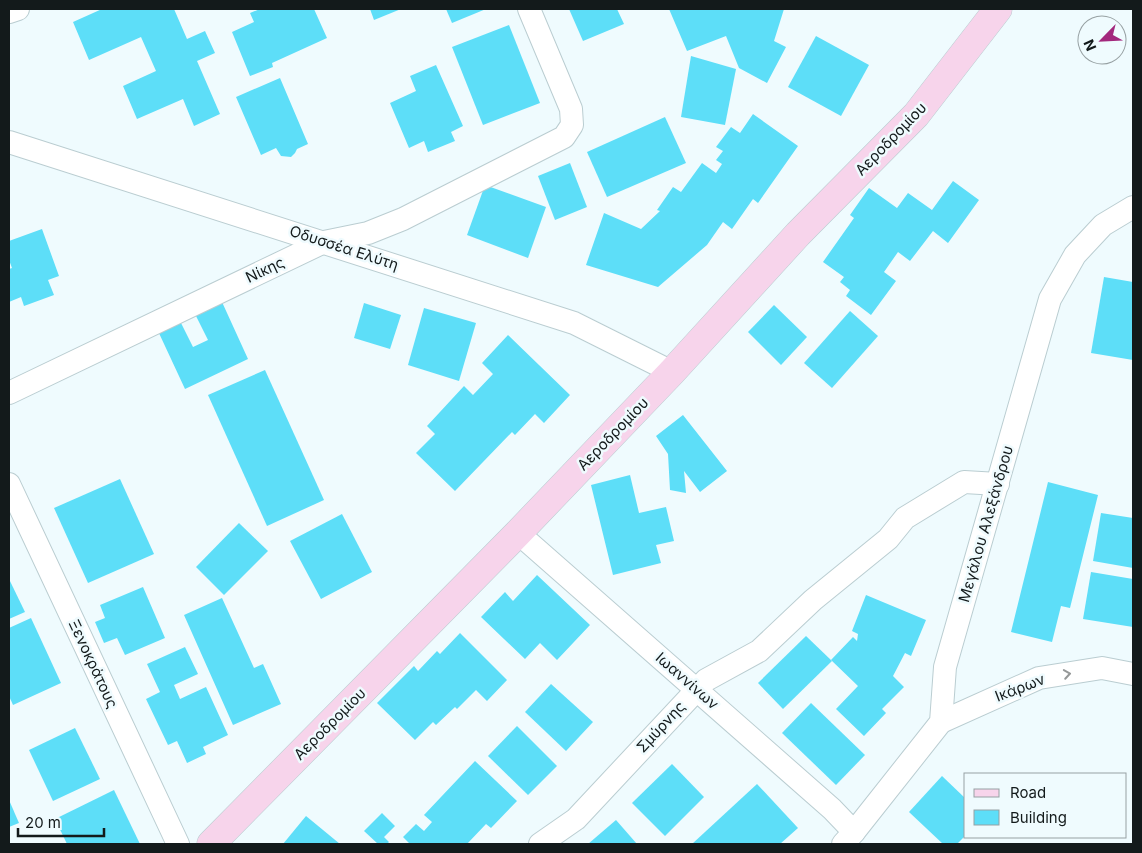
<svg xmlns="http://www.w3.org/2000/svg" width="1142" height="853" viewBox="0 0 1142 853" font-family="Inter,sans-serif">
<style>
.building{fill:#5ddef8}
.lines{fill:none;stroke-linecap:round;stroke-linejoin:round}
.street-casing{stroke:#bacdd1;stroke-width:24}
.secondary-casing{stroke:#bacdd1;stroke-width:29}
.street{stroke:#fff;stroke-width:22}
.secondary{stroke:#f7d4eb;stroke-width:28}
.oneway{stroke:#959898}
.labels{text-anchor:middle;stroke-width:5;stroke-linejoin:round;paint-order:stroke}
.street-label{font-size:15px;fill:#131a1b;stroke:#effbfe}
</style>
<rect width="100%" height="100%" fill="#effbfe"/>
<g class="building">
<polygon points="102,9 174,9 187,39 205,31 215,53 197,61 220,114 194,126 183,99 137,119 123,86 156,71 141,37 89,60 73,22"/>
<polygon points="260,9 314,9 327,38 272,63 273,67 250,76 232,32 254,22 250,13"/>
<polygon points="370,9 401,9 374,20"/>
<polygon points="446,9 486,9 452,23"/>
<polygon points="569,9 617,9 624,24 583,41"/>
<polygon points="669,9 784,9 774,41 786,47 767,83 739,68 726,36 687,51"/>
<polygon points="509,25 540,103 483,125 452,47"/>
<polygon points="816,36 869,65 841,116 788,87"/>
<polygon points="691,56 736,69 725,125 681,117"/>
<polygon points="436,65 463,126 451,132 455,141 428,152 424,141 409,148 390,103 416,91 410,76"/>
<polygon points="280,78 308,144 297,149 295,153 291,157 281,156 276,148 261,155 236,97"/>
<polygon points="753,114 798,146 758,203 753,199 732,229 723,222 707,245 658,287 586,265 604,213 641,229 660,211 657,210 673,187 681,192 702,163 716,173 722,164 716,160 723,151 716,147 731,127 740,133"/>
<polygon points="665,117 686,163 607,197 587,152"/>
<polygon points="570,163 587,207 555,220 538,176"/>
<polygon points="953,181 979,200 948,243 933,231 910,261 898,252 884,272 896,281 871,315 846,296 850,290 840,282 844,277 823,262 854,218 850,215 869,188 897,208 908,193 932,210"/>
<polygon points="485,185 546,207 528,258 467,235"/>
<polygon points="42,229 59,276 48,280 54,295 24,306 21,297 9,302 9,269 12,268 9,260 9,241"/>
<polygon points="1104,277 1133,282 1133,360 1091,353"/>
<polygon points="222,302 248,359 185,389 158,331 180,321 193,347 208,340 195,314"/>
<polygon points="364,303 401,315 390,349 354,338"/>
<polygon points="774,305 807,337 781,365 748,332"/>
<polygon points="424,308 476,323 459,381 408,365"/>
<polygon points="850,311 878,336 832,388 804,363"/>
<polygon points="508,335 570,395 544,423 535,414 515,435 512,432 455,491 416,453 435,434 427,426 464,386 473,395 493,374 482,363"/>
<polygon points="265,370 324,500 267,526 208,395"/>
<polygon points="683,415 727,471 700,492 684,471 686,493 670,490 668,454 656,436"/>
<polygon points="630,475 639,513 666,507 674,541 656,545 661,563 613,575 591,485"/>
<polygon points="120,479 154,554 88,583 54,508"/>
<polygon points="1048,482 1098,495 1070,608 1061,606 1052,642 1011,632"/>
<polygon points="1101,513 1133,518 1133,568 1093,561"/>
<polygon points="342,514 372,572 321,599 290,541"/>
<polygon points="239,523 268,551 224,595 196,567"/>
<polygon points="1091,572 1133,579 1133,627 1083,619"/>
<polygon points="537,575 590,625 557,660 540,643 525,659 481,617 505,592 513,601"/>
<polygon points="9,579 25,612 9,619"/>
<polygon points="143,587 165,638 125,655 117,638 104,643 95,622 105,618 100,605"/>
<polygon points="866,595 926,620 911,656 905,653 893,676 904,687 882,709 886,713 864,736 836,709 858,686 831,660 853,637 857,641 858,634 852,631"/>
<polygon points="222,598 254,668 263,664 281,704 233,725 184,615"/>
<polygon points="31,618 61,683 13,705 9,696 9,628"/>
<polygon points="460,633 507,680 487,701 476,690 457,709 455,707 436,725 433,722 415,740 377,703 414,666 418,671 437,651 440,654"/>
<polygon points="806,636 832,661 783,709 758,683"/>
<polygon points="185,647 198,674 174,685 180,699 206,687 228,735 203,747 206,754 187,763 177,741 168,745 146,699 160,692 147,664"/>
<polygon points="551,684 593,722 566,751 525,712"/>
<polygon points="811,703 865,755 836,785 782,733"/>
<polygon points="517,726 557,766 528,795 488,756"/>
<polygon points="75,728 100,779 53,801 29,750"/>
<polygon points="475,761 517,801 491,828 486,824 467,844 410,844 403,837 416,824 424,831 432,822 424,815"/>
<polygon points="672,764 704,797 665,836 632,803"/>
<polygon points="942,776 966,799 966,835 957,844 943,844 909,812"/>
<polygon points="757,784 798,828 780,844 692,844"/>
<polygon points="114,790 140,844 67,844 55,819"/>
<polygon points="9,800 19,823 9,827"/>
<polygon points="382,813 395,826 384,837 389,842 387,844 378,844 364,831"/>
<polygon points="306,816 340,844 283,844"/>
<polygon points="616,820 637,844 588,844"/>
</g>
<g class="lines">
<g class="street-casing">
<g id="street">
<polyline points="9,12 18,9"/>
<polyline points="9,142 574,323 672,372"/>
<polyline points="9,393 324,242 368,233 403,219 564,137 572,125 571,109 529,9"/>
<polyline points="9,484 178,844"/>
<polyline points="518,533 832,809 854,832"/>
<polyline points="941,722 1039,678 1102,668 1133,674"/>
<polyline points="540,844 576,819 706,680 759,651 813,600 888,539 905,518 964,482 998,484"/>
<polyline points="843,844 854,832 941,722 945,667 1050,299 1075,255 1103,225 1133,207"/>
</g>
</g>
<g class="secondary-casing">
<polyline id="secondary" points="211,844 518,533 672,372 798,234 916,115 998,9"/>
</g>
<use href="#street" class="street"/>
<use href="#secondary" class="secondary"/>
</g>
<defs><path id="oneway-chevron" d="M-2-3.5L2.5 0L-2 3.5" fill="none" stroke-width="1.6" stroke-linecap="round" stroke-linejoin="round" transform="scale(1.25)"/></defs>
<use class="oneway" href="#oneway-chevron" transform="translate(1067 674) rotate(-9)"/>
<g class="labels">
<g class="street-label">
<text transform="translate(891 139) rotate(-46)" y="5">Αεροδρομίου</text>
<text transform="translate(344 248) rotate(18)" y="5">Οδυσσέα Ελύτη</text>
<text transform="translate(265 270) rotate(-25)" y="5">Νίκης</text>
<text transform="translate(613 434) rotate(-46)" y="5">Αεροδρομίου</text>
<text transform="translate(986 524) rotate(-74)" y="5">Μεγάλου Αλεξάνδρου</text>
<text transform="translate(93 664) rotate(65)" y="5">Ξενοκράτους</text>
<text transform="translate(687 681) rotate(41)" y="5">Ιωαννίνων</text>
<text transform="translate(1020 688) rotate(-21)" y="5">Ικάρων</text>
<text transform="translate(330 724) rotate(-45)" y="5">Αεροδρομίου</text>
<text transform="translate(661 727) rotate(-47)" y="5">Σμύρνης</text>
</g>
</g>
<rect width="1142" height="853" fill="none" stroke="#131a1b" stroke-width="20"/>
<rect x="964" y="773" width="162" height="65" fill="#effbfe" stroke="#97a1a3"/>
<rect x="974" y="789" width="25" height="8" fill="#f7d4eb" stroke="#97a1a3"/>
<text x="1010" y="798" font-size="15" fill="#131a1b">Road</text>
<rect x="974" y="810" width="25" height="15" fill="#5ddef8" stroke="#97a1a3"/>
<text x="1010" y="823" font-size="15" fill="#131a1b">Building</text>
<g transform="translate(1102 40) rotate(246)"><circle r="24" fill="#effbfe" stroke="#97a1a3"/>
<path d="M0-4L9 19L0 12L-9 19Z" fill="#a2287d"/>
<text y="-8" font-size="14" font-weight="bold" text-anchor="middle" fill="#131a1b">N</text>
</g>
<path d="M18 828v8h86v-8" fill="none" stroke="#131a1b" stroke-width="2.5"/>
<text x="25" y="828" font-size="15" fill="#131a1b" stroke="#effbfe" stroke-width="4" paint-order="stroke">20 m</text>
</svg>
